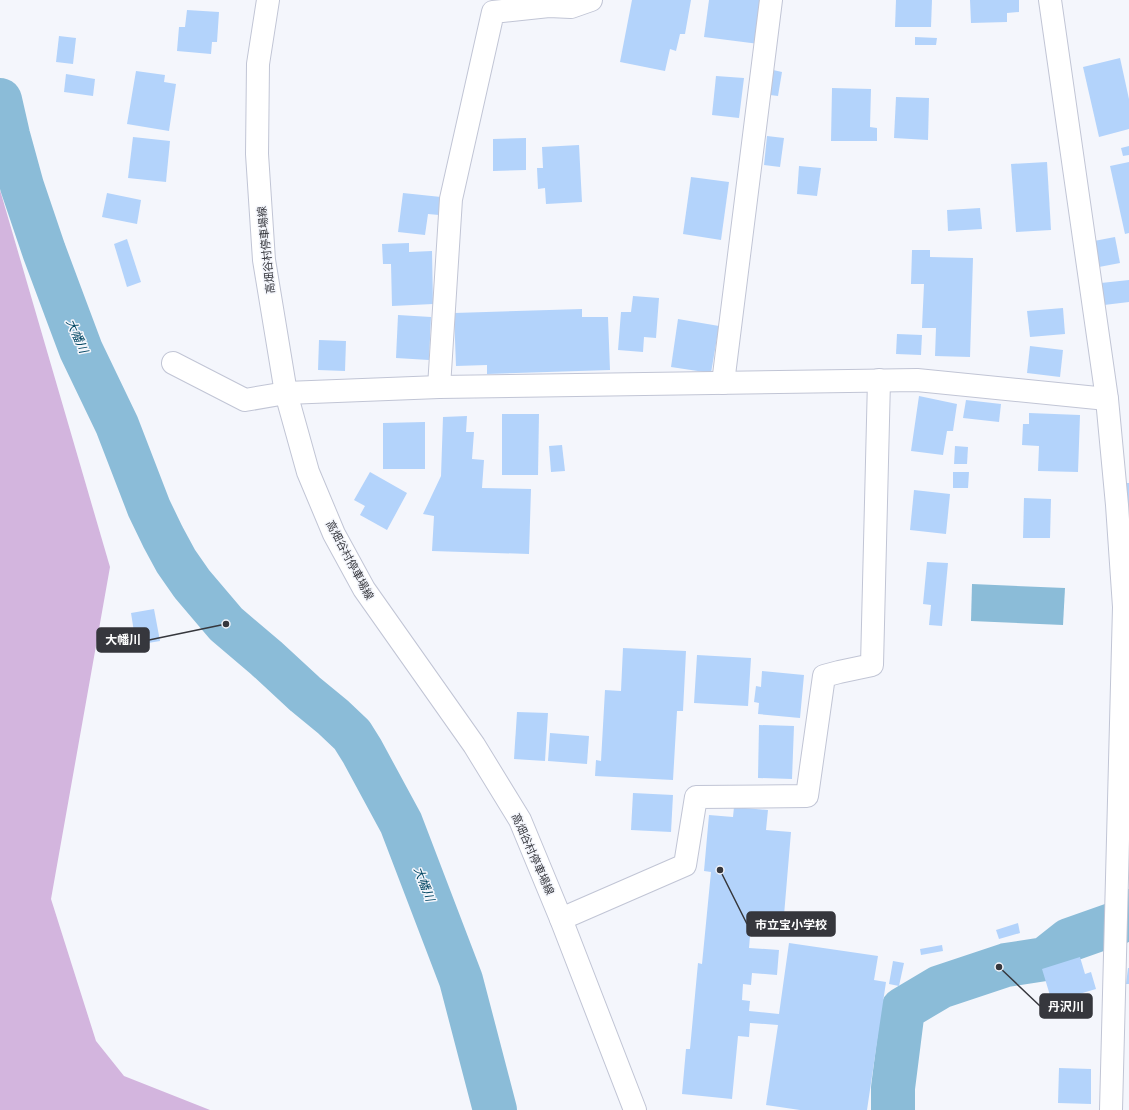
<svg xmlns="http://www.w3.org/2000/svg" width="1129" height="1110" viewBox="0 0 1129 1110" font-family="Georgia,'Noto Sans JP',serif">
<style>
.forest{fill:#d3b5de}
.water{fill:#8bbcd8}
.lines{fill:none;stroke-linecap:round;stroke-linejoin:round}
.river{stroke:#8bbcd8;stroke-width:44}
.building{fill:#b3d3fb}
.minor-casing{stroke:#c1c5d5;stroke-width:24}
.major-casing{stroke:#c1c5d5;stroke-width:24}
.minor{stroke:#fff;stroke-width:22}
.major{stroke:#fff;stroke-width:22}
.labels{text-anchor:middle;stroke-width:3;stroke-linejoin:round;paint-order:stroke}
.street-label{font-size:11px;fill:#36373d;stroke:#f4f6fc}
.water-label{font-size:12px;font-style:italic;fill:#044864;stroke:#f4f6fc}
.leader{fill:none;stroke:#36373d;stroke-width:1.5}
.callout-dot{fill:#36373d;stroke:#f4f6fc;stroke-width:1.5}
.callout{fill:#36373d;stroke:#36373d;stroke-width:1.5}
.callout-label{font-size:12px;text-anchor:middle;font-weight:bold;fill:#fff}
</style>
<rect width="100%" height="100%" fill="#f4f6fc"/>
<polygon class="forest" points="0,190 110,567 51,899 96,1041 124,1076 210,1110 0,1110"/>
<polygon class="water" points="972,584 1065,588 1063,625 971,621"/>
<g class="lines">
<g class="river">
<polyline points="0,100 8,135 22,186 44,251 69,318 81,350 117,425 149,508 163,537 176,561 192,584 226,624 266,658 305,694 333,717 352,735 362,751 401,823 461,980 495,1110"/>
<polyline points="893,1110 893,1088 903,1009 940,987 1006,965 1045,959 1069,940 1120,922 1129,911"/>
</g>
</g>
<g class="building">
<polygon points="632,0 691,0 685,34 680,34 676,51 670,49 665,71 620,62"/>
<polygon points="709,0 764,0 759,44 704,37"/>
<polygon points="896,0 932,0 931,27 895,27"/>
<polygon points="970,0 1019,0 1019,12 1007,13 1007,22 971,23"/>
<polygon points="187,10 219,12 217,42 212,42 211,54 177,51 179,27 185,27"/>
<polygon points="59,36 76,38 73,64 56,62"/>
<polygon points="915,37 937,38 936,45 915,45"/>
<polygon points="1120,58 1129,99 1129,129 1099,137 1083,67"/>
<polygon points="773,70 782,72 778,96 770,95"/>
<polygon points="136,71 165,75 164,82 176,84 169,131 127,124"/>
<polygon points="66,74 95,79 93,96 64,92"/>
<polygon points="716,76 744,78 739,118 712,115"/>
<polygon points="832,88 871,89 870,127 877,128 877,141 831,141"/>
<polygon points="896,97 929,98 928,140 894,138"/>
<polygon points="767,136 784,138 780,167 764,165"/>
<polygon points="133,137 170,141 166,182 128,178"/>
<polygon points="526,138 526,170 493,171 493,139"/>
<polygon points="579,145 582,202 546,204 545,188 538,189 537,168 543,168 542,147"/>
<polygon points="1129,146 1129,155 1123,156 1121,148"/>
<polygon points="1047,162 1051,230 1016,232 1011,164"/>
<polygon points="1129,162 1129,233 1125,234 1110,166"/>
<polygon points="799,166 821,168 817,196 797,194"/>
<polygon points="691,177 729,182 721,240 683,234"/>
<polygon points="107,193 141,200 137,224 102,217"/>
<polygon points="403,193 441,197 439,215 428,214 425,235 398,232"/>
<polygon points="980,208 982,229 948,231 947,210"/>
<polygon points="1115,237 1120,263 1099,267 1094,241"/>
<polygon points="127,239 141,282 127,287 114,244"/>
<polygon points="409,243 409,252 432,251 433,304 392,306 391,264 383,264 382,244"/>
<polygon points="912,250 930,250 930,257 973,258 970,357 935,356 936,328 922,328 924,284 911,284"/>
<polygon points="1129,280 1129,302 1104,305 1101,283"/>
<polygon points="633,296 659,298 656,338 644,337 643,352 618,350 621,312 631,312"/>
<polygon points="1063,308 1065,334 1030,337 1027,311"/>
<polygon points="582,309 582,317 608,317 610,370 487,374 487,365 456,366 454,313"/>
<polygon points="398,315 431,317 429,360 396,358"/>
<polygon points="678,319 719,326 711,373 671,367"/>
<polygon points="897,334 922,335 921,355 896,354"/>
<polygon points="319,340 346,341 345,371 318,370"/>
<polygon points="1030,346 1063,350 1060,377 1027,373"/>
<polygon points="919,396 957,404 953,431 947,431 943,455 911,451"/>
<polygon points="966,400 1001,404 999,422 963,418"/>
<polygon points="1029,413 1080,415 1078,472 1038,471 1039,446 1022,445 1023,424 1029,424"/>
<polygon points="502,414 539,414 538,475 502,475"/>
<polygon points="467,416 466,432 474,432 472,459 484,460 482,488 531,489 529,554 432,551 434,516 423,514 441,476 443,417"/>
<polygon points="425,422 425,469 383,469 383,423"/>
<polygon points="562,445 565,471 551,472 549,446"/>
<polygon points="955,446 968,447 967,464 954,464"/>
<polygon points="370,472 407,493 387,530 360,515 365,506 354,500"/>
<polygon points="953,472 969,472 968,488 953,488"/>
<polygon points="1122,483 1129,483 1129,516 1125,516"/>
<polygon points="914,490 950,494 946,534 910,530"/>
<polygon points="1024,498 1051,499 1050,538 1023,538"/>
<polygon points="927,562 948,563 942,626 929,625 931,605 923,604"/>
<polygon points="154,609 160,641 136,645 131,613"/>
<polygon points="623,648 686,651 683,711 677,711 673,780 595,776 596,760 601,761 605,690 621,691"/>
<polygon points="697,655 751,658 748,706 694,703"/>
<polygon points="762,671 804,675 800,718 758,714 759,703 754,702 756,686 761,687"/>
<polygon points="517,712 548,713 545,761 514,759"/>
<polygon points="759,725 794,726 792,779 758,778"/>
<polygon points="550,733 589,736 587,764 548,761"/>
<polygon points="633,793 673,795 671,832 631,830"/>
<polygon points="734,807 768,810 766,830 791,832 783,927 751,924 749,948 779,950 777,975 752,973 751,985 743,984 742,1000 750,1001 749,1011 779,1014 789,943 878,956 874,980 886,982 867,1110 800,1110 766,1105 778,1025 750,1023 749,1037 738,1036 732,1099 682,1094 686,1049 690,1049 698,963 702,964 711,872 704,871 709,815 733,817"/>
<polygon points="1018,923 1020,933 999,939 996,930"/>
<polygon points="942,945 943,951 921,955 920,949"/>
<polygon points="1080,957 1085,974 1091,972 1096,989 1052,1002 1042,969"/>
<polygon points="893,961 904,963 899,986 889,984"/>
<polygon points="1128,968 1129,968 1129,984 1126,984"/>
<polygon points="1059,1068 1091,1069 1091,1104 1058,1103"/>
</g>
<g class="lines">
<g class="minor-casing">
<g id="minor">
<polyline points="1050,0 1107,399 1117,505 1124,607 1111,1110"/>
<polyline points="173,363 245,400 286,393 439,387 917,380 1107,399"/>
<polyline points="723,383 771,0"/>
<polyline points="439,387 451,199 493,12 549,6 571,7 591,0"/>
<polyline points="561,919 685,865 696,797 807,796 824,676 839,672 872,665 879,380"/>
</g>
</g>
<g class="major-casing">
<polyline id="major" points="268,0 258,64 257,154 264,260 286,393 308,472 334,534 364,589 474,745 520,820 561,919 635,1110"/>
</g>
<use href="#minor" class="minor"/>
<use href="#major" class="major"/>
</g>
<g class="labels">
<g class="street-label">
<text transform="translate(266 250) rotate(-96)" y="4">高畑谷村停車場線</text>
<text transform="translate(350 560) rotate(62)" y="4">高畑谷村停車場線</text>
<text transform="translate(533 854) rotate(66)" y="4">高畑谷村停車場線</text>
</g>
<g class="water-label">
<text transform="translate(77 336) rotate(66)" y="4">大幡川</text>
<text transform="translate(424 884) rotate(69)" y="4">大幡川</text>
</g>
</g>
<path class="leader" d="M226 624L149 640M720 870L747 924M999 967L1040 1006"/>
<g class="callout-dot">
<circle cx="226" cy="624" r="4"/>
<circle cx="720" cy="870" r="4"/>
<circle cx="999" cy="967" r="4"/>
</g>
<g class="callout">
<rect x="97" y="628" width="52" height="24" rx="4"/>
<rect x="747" y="912" width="88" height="24" rx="4"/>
<rect x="1040" y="994" width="52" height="24" rx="4"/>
</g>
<g class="callout-label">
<text x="123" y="644">大幡川</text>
<text x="791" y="929">市立宝小学校</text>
<text x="1066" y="1011">丹沢川</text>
</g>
</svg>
